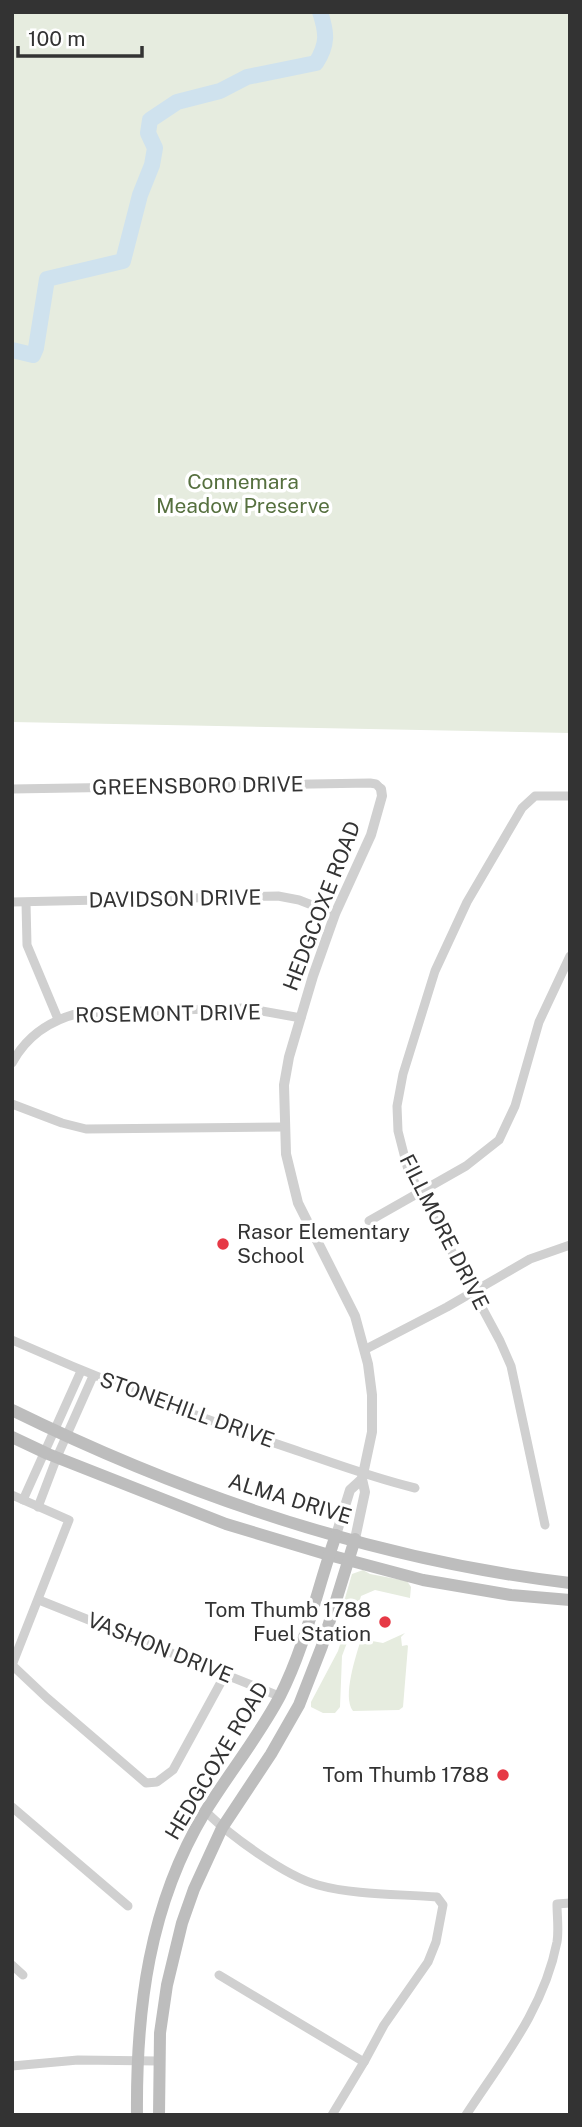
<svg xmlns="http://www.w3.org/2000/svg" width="582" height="2127" viewBox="0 0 582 2127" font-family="'Public Sans',sans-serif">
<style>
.green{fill:#e6ecdf}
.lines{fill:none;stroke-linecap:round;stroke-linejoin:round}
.river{stroke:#cfe2ee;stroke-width:16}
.minor{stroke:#d0d0d0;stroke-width:9}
.tertiary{stroke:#d0d0d0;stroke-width:10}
.secondary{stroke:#bdbdbd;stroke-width:12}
.poi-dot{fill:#e63946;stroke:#fff;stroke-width:2.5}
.labels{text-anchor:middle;stroke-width:7;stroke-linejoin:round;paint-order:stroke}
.park-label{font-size:21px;fill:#56703f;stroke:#fff}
.street-label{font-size:21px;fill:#333;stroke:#fff}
.poi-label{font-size:21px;fill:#333;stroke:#fff;text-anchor:end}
</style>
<rect width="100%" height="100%" fill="#fff"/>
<g class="green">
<polygon points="12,12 570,12 570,733 12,722"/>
<polygon points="363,1570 370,1574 407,1581 411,1587 410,1598 375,1590 361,1596 354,1620 346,1620 341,1612 352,1574"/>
<path d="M405,1633l-4,4 1,9 5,-1 1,1 -5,61 -4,3 -46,1c-11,-14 3,-55 8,-72l22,4z"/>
<polygon points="343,1635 348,1640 342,1656 340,1707 335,1713 323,1713 311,1707 311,1702 338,1651"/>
</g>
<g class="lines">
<path class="river" d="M12,350l21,5 3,-7 11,-69 76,-18 17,-66 12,-30 3,-17 -7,-15 2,-13 27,-18 43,-11 27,-14 69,-14c12,-19 11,-30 4,-51"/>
<g class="minor">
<polyline points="12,789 370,783 376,784 381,789"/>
<polyline points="12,902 278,896 299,900 335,914"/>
<polyline points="26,903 27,945 58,1019"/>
<path d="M12,1063c15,-28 38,-43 68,-50l165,-5 56,10"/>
<polyline points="12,1104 62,1123 86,1129 284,1127"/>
<polyline points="369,1221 466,1166 499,1140 515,1106 539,1022 570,956"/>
<path d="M12,1340c92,41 185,77 280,109 41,14 81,29 123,39"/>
<polyline points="366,1349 447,1307 530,1259 570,1245"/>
<polyline points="12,1495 69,1520 12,1665"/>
<polyline points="23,1500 81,1371"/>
<polyline points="38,1507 57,1457 93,1376"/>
<polyline points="545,1525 511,1366 500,1341 408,1170 398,1131 397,1106 403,1074 435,971 467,902 522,808 535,796 570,796"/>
<polyline points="39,1600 279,1696"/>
<polyline points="12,1665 47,1698 146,1783 157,1782 173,1770 226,1673"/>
<polyline points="12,1807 128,1906"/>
<path d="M206,1812c25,24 79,64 112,73 36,10 81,9 119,12l6,8 -7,37 -8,20 -44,63 -20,37 -32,53"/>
<polyline points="12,1965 23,1975"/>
<polyline points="219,1975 364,2062"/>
<polyline points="12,2066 78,2060 158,2061"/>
<path d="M466,2115c36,-55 78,-106 91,-173 2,-12 0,-26 0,-38l13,-1"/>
</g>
<g class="tertiary">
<polyline points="336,1535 350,1490 362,1479"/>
<polyline points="355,1539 365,1492 362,1479 372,1432 372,1395 368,1364 355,1316 298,1203 286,1154 284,1085 289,1057 313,976 335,914 371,835 382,796 381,789"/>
</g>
<g class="secondary">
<path d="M12,1410c175,86 364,150 558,173"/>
<polyline points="12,1437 48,1454 226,1524 329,1555 423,1580 511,1595 570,1600"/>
<path d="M137,2115c-1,-106 12,-210 68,-303 24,-39 54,-76 75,-116 26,-51 37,-107 56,-161"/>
<polyline points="159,2115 160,2033 167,1985 182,1923 194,1889 222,1828 271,1754 299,1705 322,1646 355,1539"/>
</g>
</g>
<g class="poi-dot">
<circle cx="223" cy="1244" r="7"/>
<circle cx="385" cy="1622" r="7"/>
<circle cx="503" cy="1775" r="7"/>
</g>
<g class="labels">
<g class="park-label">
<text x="243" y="489">Connemara<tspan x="243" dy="24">Meadow Preserve</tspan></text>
</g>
<g class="street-label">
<text transform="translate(198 786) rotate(-1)" y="7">GREENSBORO DRIVE</text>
<text transform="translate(175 899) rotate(-1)" y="7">DAVIDSON DRIVE</text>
<text transform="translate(322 906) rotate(-69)" y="7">HEDGCOXE ROAD</text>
<text transform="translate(168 1014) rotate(-1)" y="7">ROSEMONT DRIVE</text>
<text transform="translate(444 1232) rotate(63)" y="7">FILLMORE DRIVE</text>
<text transform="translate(187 1410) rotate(20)" y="7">STONEHILL DRIVE</text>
<text transform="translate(290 1499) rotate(17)" y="7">ALMA DRIVE</text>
<text transform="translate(160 1648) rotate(22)" y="7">VASHON DRIVE</text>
<text transform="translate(217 1761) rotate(-59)" y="7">HEDGCOXE ROAD</text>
</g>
<g class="poi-label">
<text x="237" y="1239" text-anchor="start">Rasor Elementary<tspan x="237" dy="24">School</tspan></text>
<text x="371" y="1617">Tom Thumb 1788<tspan x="371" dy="24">Fuel Station</tspan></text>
<text x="489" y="1782">Tom Thumb 1788</text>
</g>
</g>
<rect width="582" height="2127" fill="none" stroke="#333333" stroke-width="28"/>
<path d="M18 46v10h124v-10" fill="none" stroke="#333333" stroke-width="3.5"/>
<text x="28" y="46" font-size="21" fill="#333333" stroke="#ffffff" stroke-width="5" paint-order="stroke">100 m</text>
</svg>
